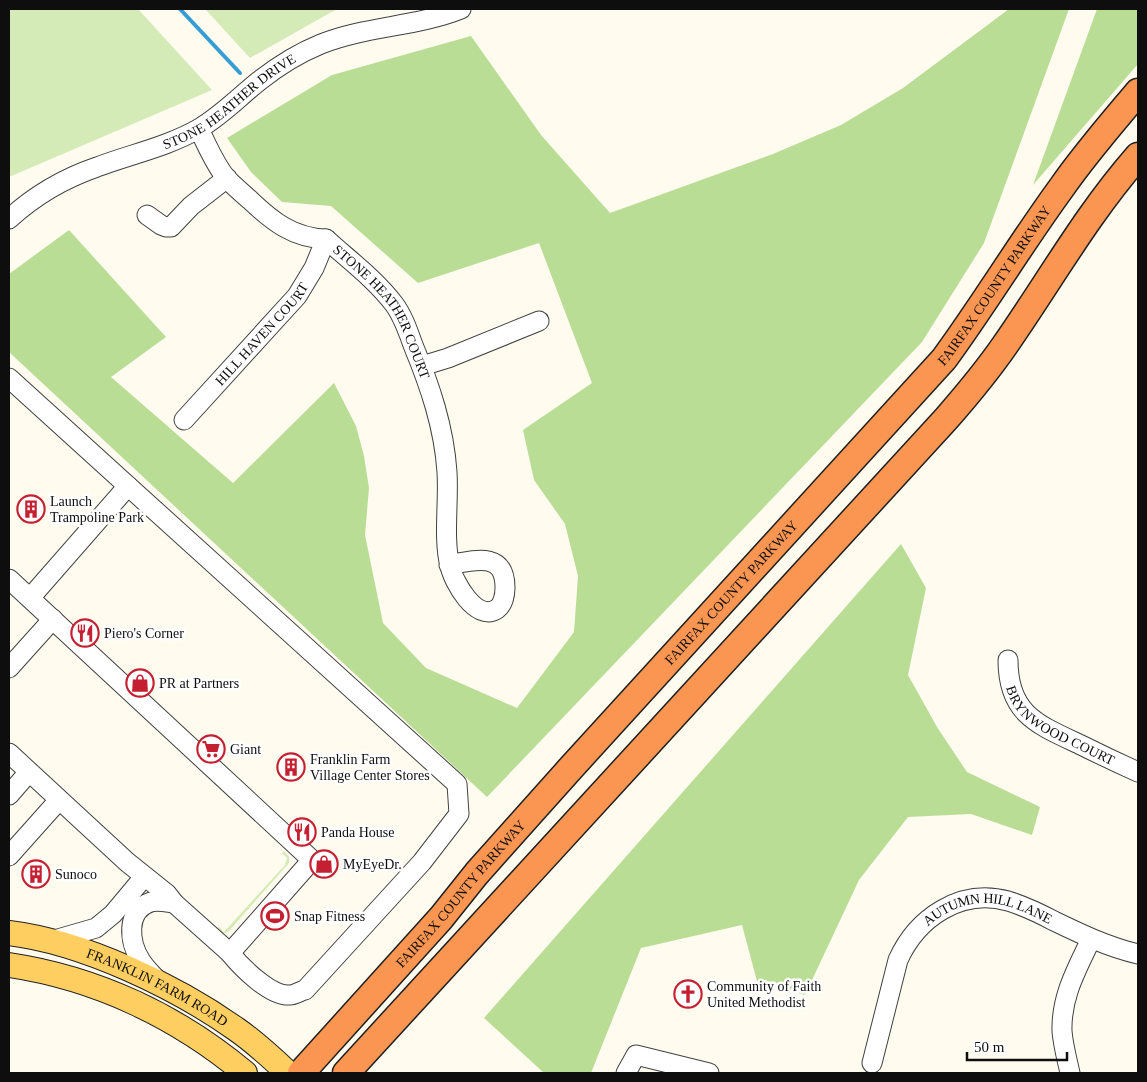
<svg xmlns="http://www.w3.org/2000/svg" width="1147" height="1082" viewBox="0 0 1147 1082" font-family="Georgia,serif">
<style>
.green{fill:#d5ebb7}
.forest{fill:#badd95}
.lines{fill:none;stroke-linecap:round;stroke-linejoin:round}
.stream{stroke:#359dd3;stroke-width:4}
.minor-casing{stroke:#414141;stroke-width:21}
.major-casing{stroke:#1f1f1f;stroke-width:26}
.highway-casing{stroke:#1f1f1f;stroke-width:29}
.minor{stroke:#fff;stroke-width:19}
.major{stroke:#fece60;stroke-width:24}
.highway{stroke:#fa9552;stroke-width:26}
.labels{text-anchor:middle;stroke-width:5;stroke-linejoin:round;paint-order:stroke}
.street-label{font-size:14px;fill:#0e0e0e;stroke:#fff}
.poi-label{font-size:14px;fill:#0e0e0e;stroke:#fff;text-anchor:start}
</style>
<rect width="100%" height="100%" fill="#fffbef"/>
<g class="green">
<polygon points="9,9 138,9 212,90 9,177"/>
<polygon points="205,9 337,9 250,58"/>
<polygon points="284,851 289,857 289,863 228,932 221,934 215,929 219,927 224,932 285,865 287,858 282,853"/>
</g>
<g class="forest">
<polygon points="1009,9 1069,9 984,243 922,342 487,797 9,352 9,274 69,230 166,337 111,377 233,483 334,383 356,426 364,456 369,488 365,535 383,623 426,668 517,708 574,632 578,576 565,524 534,480 523,430 592,383 539,243 418,283 331,206 282,202 251,172 227,138 332,75 471,36 541,135 610,213 773,154 841,125 903,88"/>
<polygon points="1097,9 1138,9 1138,64 1033,185"/>
<polygon points="901,544 926,588 908,675 937,727 967,772 1040,807 1032,835 971,814 908,817 859,880 805,995 757,981 742,925 641,948 591,1073 544,1073 484,1018"/>
</g>
<g class="lines">
<polyline class="stream" points="180,9 240,73"/>
<g class="minor-casing">
<g id="minor">
<path id="s1" d="M199,129c8,16 16,36 28,50 7,7 15,14 23,21 22,21 43,38 76,39 23,21 49,40 68,65 9,12 14,27 19,41 17,41 31,82 34,127 2,29 -4,67 3,94 3,15 26,57 47,43 6,-4 8,-14 8,-21 0,-37 -30,-28 -56,-23"/>
<polyline points="147,215 161,225 166,227 171,227 191,206 227,178"/>
<path id="s2" d="M9,219c25,-23 56,-41 88,-52 34,-13 70,-20 103,-39 22,-13 39,-31 59,-47 19,-15 40,-28 62,-37 45,-18 95,-17 140,-35"/>
<polyline points="422,366 448,358 539,321"/>
<polyline points="9,378 128,486 30,598"/>
<path id="s3" d="M184,420l113,-124 17,-28 12,-29"/>
<path d="M128,486l329,298 2,30 -37,48 -117,128c-5,1 -10,5 -15,5 -19,2 -49,-28 -60,-42"/>
<polyline points="9,579 312,860 230,953 174,903 167,894 127,862 9,753"/>
<path id="s4" d="M1008,660c0,53 28,64 71,84 20,10 39,19 59,28"/>
<polyline points="9,668 53,619"/>
<polyline points="9,795 29,772"/>
<polyline points="9,856 59,800"/>
<polyline points="51,941 96,928 113,914 144,877"/>
<path d="M159,982c-6,-7 -13,-13 -18,-21 -12,-18 -16,-51 10,-59 7,-2 15,0 23,1"/>
<path id="s5" d="M872,1063l26,-103c19,-42 62,-72 110,-59 16,5 31,12 46,20 27,13 54,26 84,33"/>
<polyline points="626,1073 636,1055 709,1073"/>
<path d="M1070,1073c-3,-14 -7,-28 -8,-42 -1,-35 15,-62 29,-92"/>
</g>
</g>
<g class="major-casing">
<g id="major">
<path id="s6" d="M9,933c74,9 166,53 227,96 19,13 36,29 52,44"/>
<path d="M9,965c87,13 168,51 236,108"/>
</g>
</g>
<g class="highway-casing">
<g id="highway">
<path id="s7" d="M301,1073l140,-155 36,-45 92,-103 375,-411c41,-56 77,-116 118,-172 23,-33 50,-64 76,-95"/>
<path d="M346,1073l600,-654c21,-24 41,-48 59,-74 44,-63 82,-131 133,-189"/>
</g>
</g>
<use href="#minor" class="minor"/>
<use href="#major" class="major"/>
<use href="#highway" class="highway"/>
</g>
<defs>
<g id="building-ring" transform="scale(1.4375)"><circle r="9.5" fill="#fff" stroke="#c42031" stroke-width="1.5"/><path d="M-4-6H4V6H1V3H-1V6H-4ZM-2.5-4.3h1.7v1.8h-1.7ZM.8-4.3h1.7v1.8H.8ZM-2.5-1h1.7V.8h-1.7ZM.8-1h1.7V.8H.8Z" fill="#c42031"/></g>
<g id="restaurant-ring" transform="scale(1.4375)"><circle r="9.5" fill="#fff" stroke="#c42031" stroke-width="1.5"/><path d="M-5-6h1v4h1v-4h1v4h1v-4h1v5L-1.5 .5V6h-2V.5L-5-1ZM5-6V6H3V1.5H1.5Q1.5-4 5-6Z" fill="#c42031"/></g>
<g id="shop-ring" transform="scale(1.4375)"><circle r="9.5" fill="#fff" stroke="#c42031" stroke-width="1.5"/><path d="M-5-2.5h2.3a2.7 3.5 0 0 1 5.4 0H5L5.5 6h-11ZM-1.5-2.5h3a1.5 2.3 0 0 0-3 0Z" fill="#c42031"/></g>
<g id="supermarket-ring" transform="scale(1.4375)"><circle r="9.5" fill="#fff" stroke="#c42031" stroke-width="1.5"/><path d="M-6-5.5h2.5l.6 2H6L4.5 2H-2.5L-4.4-4H-6ZM-1.5 3.2a1.3 1.3 0 1 0 .1 0ZM3 3.2a1.3 1.3 0 1 0 .1 0Z" fill="#c42031"/></g>
<g id="stadium-ring" transform="scale(1.4375)"><circle r="9.5" fill="#fff" stroke="#c42031" stroke-width="1.5"/><path d="M0-5a6.5 5 0 1 0 0 10a6.5 5 0 1 0 0-10ZM-3.5-1.8h7v3.6h-7Z" fill="#c42031"/></g>
<g id="church-ring" transform="scale(1.4375)"><circle r="9.5" fill="#fff" stroke="#c42031" stroke-width="1.5"/><path d="M-1.2-6h2.4v3.5h3.3v2.4h-3.3V6h-2.4V-.1h-3.3v-2.4h3.3Z" fill="#c42031"/></g>
</defs>
<g fill-rule="evenodd">
<use href="#building-ring" x="31" y="509"/>
<use href="#restaurant-ring" x="85" y="633"/>
<use href="#shop-ring" x="140" y="683"/>
<use href="#supermarket-ring" x="211" y="749"/>
<use href="#building-ring" x="291" y="767"/>
<use href="#restaurant-ring" x="302" y="832"/>
<use href="#shop-ring" x="324" y="864"/>
<use href="#building-ring" x="36" y="874"/>
<use href="#stadium-ring" x="275" y="916"/>
<use href="#church-ring" x="688" y="994"/>
</g>
<g class="labels">
<g class="street-label">
<text dy="5" stroke="none"><textPath href="#s2" startOffset="252">STONE HEATHER DRIVE</textPath></text>
<text dy="5" stroke="none"><textPath href="#s7" startOffset="1050">FAIRFAX COUNTY PARKWAY</textPath></text>
<text dy="5" stroke="none"><textPath href="#s1" startOffset="270">STONE HEATHER COURT</textPath></text>
<text dy="5" stroke="none"><textPath href="#s3" startOffset="116">HILL HAVEN COURT</textPath></text>
<text dy="5" stroke="none"><textPath href="#s7" startOffset="645">FAIRFAX COUNTY PARKWAY</textPath></text>
<text dy="5" stroke="none"><textPath href="#s4" startOffset="92">BRYNWOOD COURT</textPath></text>
<text dy="5" stroke="none"><textPath href="#s7" startOffset="240">FAIRFAX COUNTY PARKWAY</textPath></text>
<text dy="5" stroke="none"><textPath href="#s5" startOffset="221">AUTUMN HILL LANE</textPath></text>
<text dy="5" stroke="none"><textPath href="#s6" startOffset="159">FRANKLIN FARM ROAD</textPath></text>
</g>
<g class="poi-label">
<text x="50" y="506">Launch<tspan x="50" dy="16">Trampoline Park</tspan></text>
<text x="104" y="638">Piero's Corner</text>
<text x="159" y="688">PR at Partners</text>
<text x="230" y="754">Giant</text>
<text x="310" y="764">Franklin Farm<tspan x="310" dy="16">Village Center Stores</tspan></text>
<text x="321" y="837">Panda House</text>
<text x="343" y="869">MyEyeDr.</text>
<text x="55" y="879">Sunoco</text>
<text x="294" y="921">Snap Fitness</text>
<text x="707" y="991">Community of Faith<tspan x="707" dy="16">United Methodist</tspan></text>
</g>
</g>
<rect width="1147" height="1082" fill="none" stroke="#0e0e0e" stroke-width="20"/>
<path d="M967 1052v8h100v-8" fill="none" stroke="#0e0e0e" stroke-width="2.5"/>
<text x="974" y="1052" font-size="15" fill="#0e0e0e" stroke="#ffffff" stroke-width="4" paint-order="stroke">50 m</text>
</svg>
